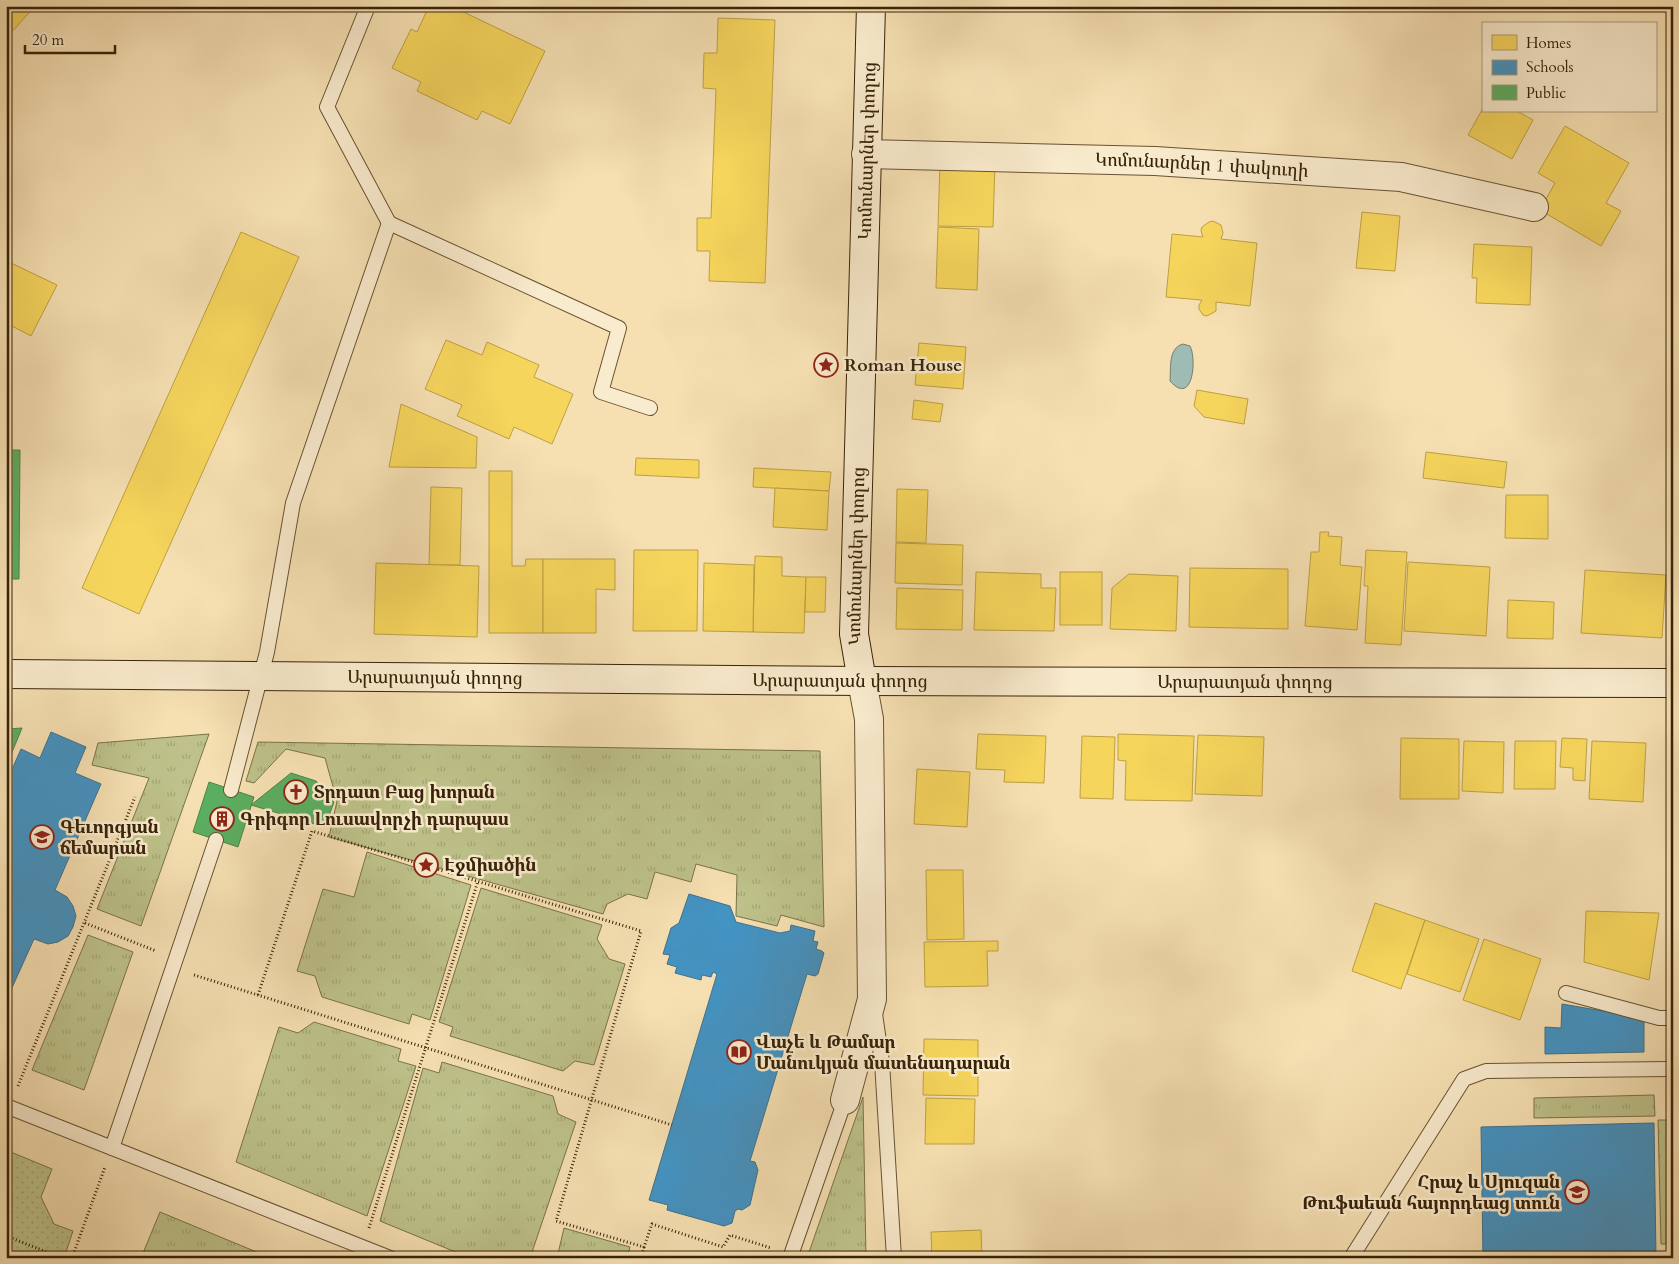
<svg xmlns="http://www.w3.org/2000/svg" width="1679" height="1264" viewBox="0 0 1679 1264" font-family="Cardo,'Noto Serif Armenian',serif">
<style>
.grass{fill:url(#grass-tufts);stroke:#7b7249}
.park{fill:url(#park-dots);stroke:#7b7249}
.water{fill:#9ebbb4;stroke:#757e6f}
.homes{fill:#f6d55c;stroke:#bda043}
.schools{fill:#4393c3;stroke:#40718b}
.public{fill:#5aae61;stroke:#508446}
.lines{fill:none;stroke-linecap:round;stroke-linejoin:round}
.lane-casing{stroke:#685232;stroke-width:16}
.street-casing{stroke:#685232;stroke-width:30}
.secondary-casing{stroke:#382308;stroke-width:30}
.path{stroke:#382308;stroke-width:3;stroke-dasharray:1 2.5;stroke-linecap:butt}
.lane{stroke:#f9ebcd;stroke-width:14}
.street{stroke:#f9ebcd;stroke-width:28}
.secondary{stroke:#f9ebcd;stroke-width:28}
.labels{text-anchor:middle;stroke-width:5;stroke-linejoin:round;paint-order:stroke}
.street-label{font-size:18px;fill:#382308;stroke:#f9ebcd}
.poi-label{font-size:18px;font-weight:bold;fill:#382308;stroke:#f9ebcd;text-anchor:start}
</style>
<defs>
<pattern id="grass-tufts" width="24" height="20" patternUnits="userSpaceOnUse" patternTransform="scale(1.25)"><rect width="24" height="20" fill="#bec28a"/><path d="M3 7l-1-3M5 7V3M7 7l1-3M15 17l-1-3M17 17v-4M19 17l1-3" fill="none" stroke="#a4a676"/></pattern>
<pattern id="park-dots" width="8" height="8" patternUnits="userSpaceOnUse" patternTransform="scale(1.25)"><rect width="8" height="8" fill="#bec28a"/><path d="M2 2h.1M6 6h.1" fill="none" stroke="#a4a676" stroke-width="1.8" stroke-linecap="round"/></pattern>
</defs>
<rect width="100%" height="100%" fill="#f6e0b2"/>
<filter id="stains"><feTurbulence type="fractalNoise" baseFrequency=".004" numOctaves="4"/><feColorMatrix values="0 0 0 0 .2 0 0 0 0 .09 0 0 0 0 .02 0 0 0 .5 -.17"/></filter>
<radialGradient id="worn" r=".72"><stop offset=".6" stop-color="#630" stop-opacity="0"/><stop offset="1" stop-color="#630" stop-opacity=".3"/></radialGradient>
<g class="grass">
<polygon points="209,734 141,926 97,909 149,778 92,765 98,743"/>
<polygon points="258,742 820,751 824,927 781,915 777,926 736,916 737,875 696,864 691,882 655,872 647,899 628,894 607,904 603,914 329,837 337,801 325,758 286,749 254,783 246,781"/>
<polygon points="367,852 471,885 430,1020 412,1014 409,1024 322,997 315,976 297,971 323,889 354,897"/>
<polygon points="481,888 602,925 597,939 609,959 625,964 594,1065 575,1061 563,1071 450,1036 453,1027 439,1022"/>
<polygon points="88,935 133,952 84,1090 32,1070"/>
<polygon points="314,1022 401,1049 398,1061 416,1066 367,1216 236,1162 279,1027 298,1033"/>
<polygon points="442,1062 553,1096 558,1114 576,1122 530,1258 470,1258 380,1221 423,1068 439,1073"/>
<polygon points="1654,1095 1655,1116 1534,1118 1534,1098"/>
<polygon points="863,1097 866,1258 807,1258"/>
<polygon points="1658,1120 1673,1120 1673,1244 1661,1244"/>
<polygon points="160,1212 271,1258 141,1258"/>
<polygon points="564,1228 630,1247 627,1258 557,1258"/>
</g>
<polygon class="park" points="6,1150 52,1169 41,1197 54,1224 73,1231 64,1258 6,1258"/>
<path class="water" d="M1183,344l7,2c7,13 3,61 -20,35 1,-13 -2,-33 13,-37z"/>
<g class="homes">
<polygon points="6,6 35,6 10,34 6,30"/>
<polygon points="429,6 451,6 545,51 510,124 482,111 477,120 417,91 421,82 392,68 411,29 417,32"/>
<polygon points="718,18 775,20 765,283 709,281 710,251 697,251 697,218 711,218 716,89 703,88 704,53 717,53"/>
<polygon points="1483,108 1483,111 1517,111 1533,120 1512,159 1468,135"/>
<polygon points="1565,126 1629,163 1606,203 1621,211 1601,246 1540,210 1555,183 1538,173"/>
<polygon points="940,163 995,165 993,227 938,226"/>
<polygon points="1362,212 1400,216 1395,271 1356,268"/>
<polygon points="1213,221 1221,225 1223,233 1221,239 1257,243 1250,306 1216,302 1216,311 1207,316 1203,315 1199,309 1199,305 1202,300 1166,297 1172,234 1203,237 1201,231 1202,227 1209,222"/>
<polygon points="938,227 979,229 977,290 936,288"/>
<polygon points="241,232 299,257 139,614 82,588"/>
<polygon points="1474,244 1532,247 1530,305 1476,303 1477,278 1472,278"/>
<polygon points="9,262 57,285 31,336 6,323 6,267"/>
<polygon points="446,340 482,355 487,342 539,365 534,377 573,394 552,444 514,427 509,439 457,416 462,405 425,389"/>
<polygon points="919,343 966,347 963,389 915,385"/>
<polygon points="1197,390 1248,399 1244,424 1204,417 1194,406"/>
<polygon points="914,400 943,404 940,422 912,419"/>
<polygon points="401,404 477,437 476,468 389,467"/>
<polygon points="1426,452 1507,462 1504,488 1423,478"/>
<polygon points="636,458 699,460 699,478 635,475"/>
<polygon points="754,468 831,472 829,491 753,487"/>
<polygon points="489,471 512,471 512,566 525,566 526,559 543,559 543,633 489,633"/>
<polygon points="431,487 462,488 460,565 429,565"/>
<polygon points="775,488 829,491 827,530 773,527"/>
<polygon points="897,489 928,490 926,543 896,542"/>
<polygon points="1506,495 1548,495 1548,539 1505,538"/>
<polygon points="1320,532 1329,532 1328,536 1342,537 1340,565 1362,567 1357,630 1305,626 1311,552 1319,552"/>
<polygon points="896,543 963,545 962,585 895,583"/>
<polygon points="634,550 698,550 697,631 633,631"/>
<polygon points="1366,550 1407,552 1401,645 1365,643 1368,586 1364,586"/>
<polygon points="755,556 782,557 782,576 806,577 804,633 753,632"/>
<polygon points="543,559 615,559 615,590 596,589 596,633 543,633"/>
<polygon points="1408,562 1490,567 1486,636 1404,631"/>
<polygon points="376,563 479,566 477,637 374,634"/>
<polygon points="704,563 754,565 753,632 703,631"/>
<polygon points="1190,568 1288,569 1288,629 1189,627"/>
<polygon points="1585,570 1666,575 1662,638 1581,633"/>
<polygon points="976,572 1041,574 1041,588 1056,588 1054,631 974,630"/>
<rect x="1060" y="572" width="42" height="53"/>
<polygon points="1129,574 1178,576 1176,631 1110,629 1112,588"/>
<polygon points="806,577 826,577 825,612 805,612"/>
<polygon points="897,588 963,590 962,630 896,629"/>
<polygon points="1508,600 1554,602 1553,639 1507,638"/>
<polygon points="978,734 1046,736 1044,783 1004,782 1005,770 976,769"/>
<polygon points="1118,734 1194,736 1192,801 1125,800 1126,761 1118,760"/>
<polygon points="1198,735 1264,737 1262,796 1195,794"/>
<polygon points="1082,736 1115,737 1113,799 1080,798"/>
<polygon points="1401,738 1459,739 1459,799 1400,799"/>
<polygon points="1562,738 1587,739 1585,781 1573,780 1573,768 1560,767"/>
<polygon points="1464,741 1504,742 1503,793 1462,791"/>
<polygon points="1515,741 1556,741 1555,789 1514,789"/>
<polygon points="1592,741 1646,743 1643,802 1589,799"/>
<polygon points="917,769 970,772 967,827 914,824"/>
<polygon points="926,870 963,870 964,939 927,940"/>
<polygon points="1375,903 1425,920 1401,989 1352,971"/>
<polygon points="1586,911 1659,913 1649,980 1584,962"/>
<polygon points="1425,920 1479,939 1460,992 1407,974"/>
<polygon points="1484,939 1541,959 1520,1020 1463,1000"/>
<polygon points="998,941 998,951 987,951 988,986 925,987 924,942"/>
<polygon points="924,1039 978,1040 978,1096 923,1095"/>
<polygon points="926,1098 975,1099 974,1144 925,1144"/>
<polygon points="981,1230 982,1258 932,1258 931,1232"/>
</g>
<g class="schools">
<polygon points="51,732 86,747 75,773 101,784 55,890 67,897 73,906 76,916 73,927 68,936 58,942 48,944 34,939 6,1001 6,783 21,749 40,758"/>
<polygon points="689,894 730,906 736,922 780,933 790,931 791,925 815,931 813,941 818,942 816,949 822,951 824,953 818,974 815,976 807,974 750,1161 755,1162 758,1170 750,1205 742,1210 738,1209 735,1211 732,1223 724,1226 667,1210 668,1205 649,1200 717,974 713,972 711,977 702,975 701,980 675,973 677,967 667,964 670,955 663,954 671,928 679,923"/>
<polygon points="1562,1004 1644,1018 1644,1052 1545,1054 1545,1027 1561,1028"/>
<polygon points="1654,1123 1656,1258 1483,1258 1481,1127"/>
</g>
<g class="public">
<polygon points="6,450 20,450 19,579 6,579"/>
<polygon points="22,728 6,767 6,729"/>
<polygon points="291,773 316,781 334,802 325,827 251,805"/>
<polygon points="209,782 254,797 238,847 193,832"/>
</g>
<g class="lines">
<g class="lane-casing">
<g id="lane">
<polyline points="368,6 327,107 389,223"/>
<polyline points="231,790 267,652 293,503 389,223 619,328 601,392 650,408"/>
<polyline points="1566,993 1659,1018 1673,1018"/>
<polyline points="875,1014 882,1062 894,1258"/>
<polyline points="6,1106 390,1258"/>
<polyline points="112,1148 216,840"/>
<polyline points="790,1258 845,1100"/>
<polyline points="1351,1258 1464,1079 1486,1071 1673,1069"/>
</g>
</g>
<g class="street-casing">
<g id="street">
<path id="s1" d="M866,154l289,7 246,16 133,30"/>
<polyline points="845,1100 872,999 869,719 862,681"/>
</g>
</g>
<g class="secondary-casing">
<g id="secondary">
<path id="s2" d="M6,674l856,7 811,2"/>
<path id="s3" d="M862,681l-8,-47 17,-628"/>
</g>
</g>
<g class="path">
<polyline points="85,923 156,951"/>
<polyline points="194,975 672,1125"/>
<polyline points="258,995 312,831 641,931 556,1221 644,1247 652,1224 723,1247 730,1235 771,1248"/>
<polyline points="18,1086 135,797"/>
<polyline points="369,1228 478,881"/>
<polyline points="6,1236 62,1258"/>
<polyline points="72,1258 105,1167"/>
<polyline points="641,1258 644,1247"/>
</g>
<use href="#lane" class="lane"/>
<use href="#street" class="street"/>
<use href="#secondary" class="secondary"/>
</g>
<defs>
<g id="sight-ring" transform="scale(1.25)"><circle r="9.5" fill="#f9ebcd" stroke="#8f2418" stroke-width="1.5"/><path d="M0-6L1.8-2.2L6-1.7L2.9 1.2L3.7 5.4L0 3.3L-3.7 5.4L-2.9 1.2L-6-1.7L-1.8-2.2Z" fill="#8f2418"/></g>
<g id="church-ring" transform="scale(1.25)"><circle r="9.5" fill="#f9ebcd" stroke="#8f2418" stroke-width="1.5"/><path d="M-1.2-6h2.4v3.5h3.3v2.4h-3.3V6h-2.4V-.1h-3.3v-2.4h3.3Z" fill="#8f2418"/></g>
<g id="building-ring" transform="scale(1.25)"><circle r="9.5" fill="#f9ebcd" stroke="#8f2418" stroke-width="1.5"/><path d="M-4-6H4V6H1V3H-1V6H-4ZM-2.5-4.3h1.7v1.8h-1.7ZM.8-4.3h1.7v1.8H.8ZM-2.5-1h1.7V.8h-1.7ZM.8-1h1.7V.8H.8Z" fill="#8f2418"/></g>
<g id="university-ring" transform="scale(1.25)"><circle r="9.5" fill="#f9ebcd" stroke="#8f2418" stroke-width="1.5"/><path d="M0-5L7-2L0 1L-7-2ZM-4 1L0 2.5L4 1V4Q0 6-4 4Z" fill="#8f2418"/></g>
<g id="library-ring" transform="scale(1.25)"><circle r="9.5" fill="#f9ebcd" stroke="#8f2418" stroke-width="1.5"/><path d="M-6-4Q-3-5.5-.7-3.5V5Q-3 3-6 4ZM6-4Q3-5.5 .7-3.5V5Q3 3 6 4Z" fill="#8f2418"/></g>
<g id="school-ring" transform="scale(1.25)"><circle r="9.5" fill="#f9ebcd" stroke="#8f2418" stroke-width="1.5"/><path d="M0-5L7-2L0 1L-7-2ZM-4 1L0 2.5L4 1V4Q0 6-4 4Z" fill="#8f2418"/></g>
</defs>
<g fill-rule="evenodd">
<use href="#sight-ring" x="826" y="365"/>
<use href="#church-ring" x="296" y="792"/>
<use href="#building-ring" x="222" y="819"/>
<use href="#university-ring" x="42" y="837"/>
<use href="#sight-ring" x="426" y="865"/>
<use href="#library-ring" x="739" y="1052"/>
<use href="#school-ring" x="1577" y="1192"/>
</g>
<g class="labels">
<g class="street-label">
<text dy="6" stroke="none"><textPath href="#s3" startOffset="531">Կոմունարներ փողոց</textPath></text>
<text dy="6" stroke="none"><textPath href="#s1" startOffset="336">Կոմունարներ 1 փակուղի</textPath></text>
<text dy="6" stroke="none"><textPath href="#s3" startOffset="126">Կոմունարներ փողոց</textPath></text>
<text dy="6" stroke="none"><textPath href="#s2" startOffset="429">Արարատյան փողոց</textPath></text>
<text dy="6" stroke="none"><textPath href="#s2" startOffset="834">Արարատյան փողոց</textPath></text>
<text dy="6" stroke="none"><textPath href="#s2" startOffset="1239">Արարատյան փողոց</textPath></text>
</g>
<g class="poi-label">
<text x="844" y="371">Roman House</text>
<text x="314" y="798">Տրդատ Բաց խորան</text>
<text x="240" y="825">Գրիգոր Լուսավորչի դարպաս</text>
<text x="60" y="833">Գեւորգյան<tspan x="60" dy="21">ճեմարան</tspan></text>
<text x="444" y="871">Էջմիածին</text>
<text x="756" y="1048">Վաչե և Թամար<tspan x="756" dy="21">Մանուկյան մատենադարան</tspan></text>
<text x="1560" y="1188" text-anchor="end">Հրաչ և Սյուզան<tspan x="1560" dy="21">Թուֆաեան հայորդեաց տուն</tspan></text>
</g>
</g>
<rect width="1679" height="1264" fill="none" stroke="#f6e0b2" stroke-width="25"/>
<rect x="8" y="8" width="1664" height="1249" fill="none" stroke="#382308" stroke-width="2.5"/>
<rect x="12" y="12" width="1654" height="1239" fill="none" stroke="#382308"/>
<rect x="1482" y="22" width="175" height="90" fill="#f9ebcd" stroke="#ac9b7e"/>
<rect x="1492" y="35" width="25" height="15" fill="#f6d55c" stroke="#ac9b7e"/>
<text x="1526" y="48" font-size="15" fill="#382308">Homes</text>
<rect x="1492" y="60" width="25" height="15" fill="#4393c3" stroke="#ac9b7e"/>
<text x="1526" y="72" font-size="15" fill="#382308">Schools</text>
<rect x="1492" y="85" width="25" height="15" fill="#5aae61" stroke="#ac9b7e"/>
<text x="1526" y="98" font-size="15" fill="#382308">Public</text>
<path d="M25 45v8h90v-8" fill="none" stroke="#382308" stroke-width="2.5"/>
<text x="32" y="45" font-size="15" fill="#382308" stroke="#f9ebcd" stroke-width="4" paint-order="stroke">20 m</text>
<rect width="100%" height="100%" filter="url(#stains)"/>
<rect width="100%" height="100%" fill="url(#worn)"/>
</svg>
